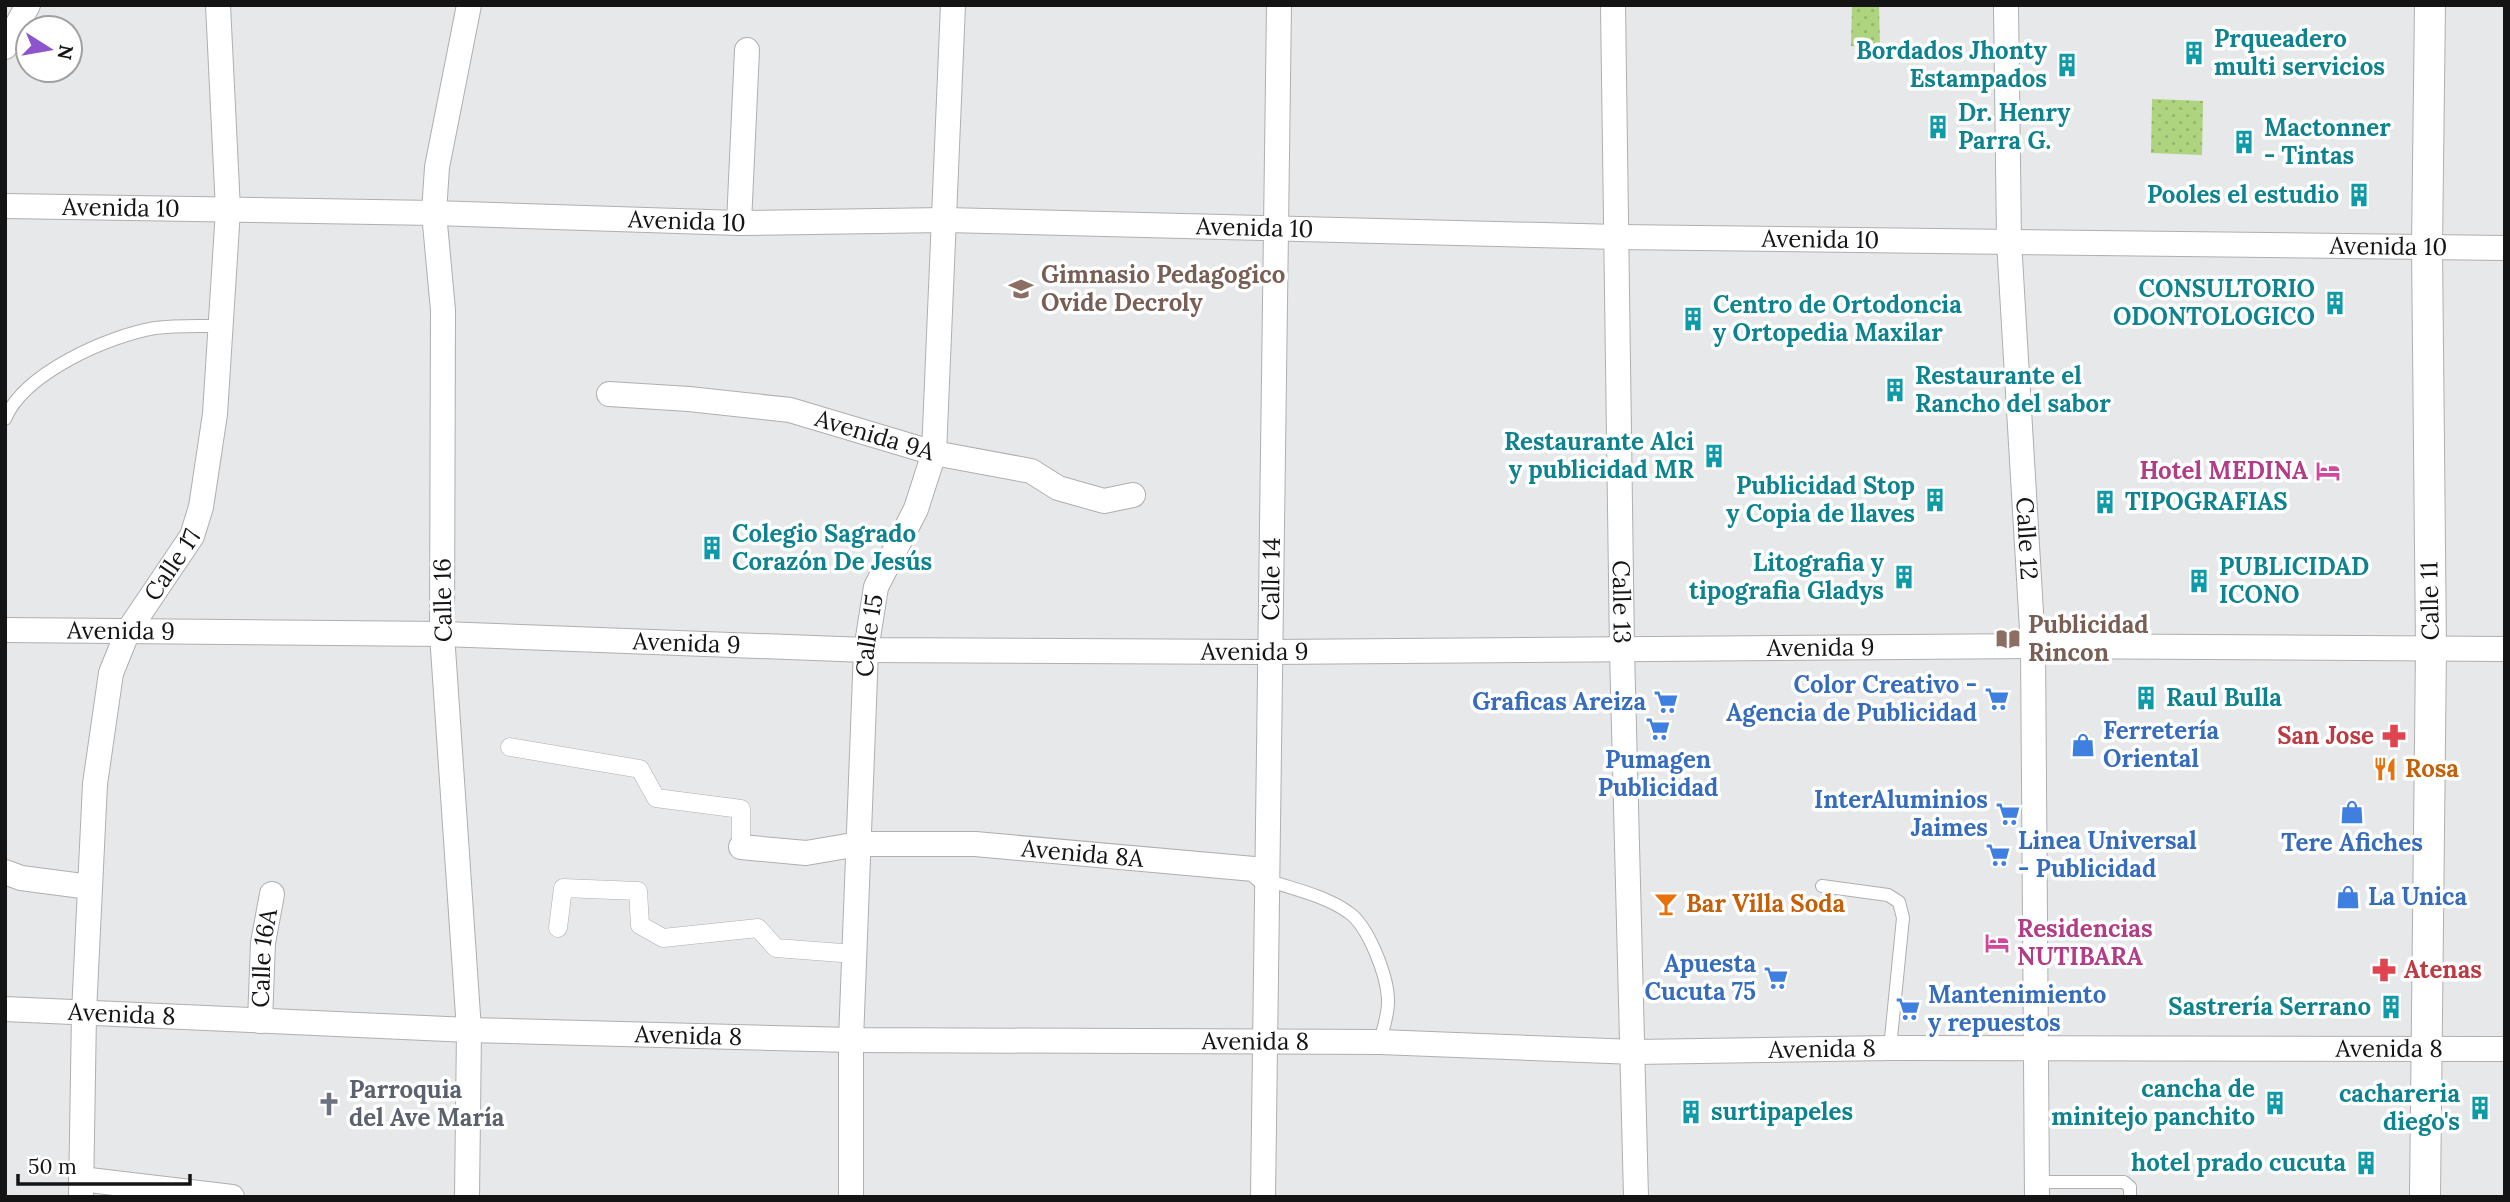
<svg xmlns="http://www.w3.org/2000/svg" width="2510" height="1202" viewBox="0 0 2510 1202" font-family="Lora,serif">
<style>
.grass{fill:url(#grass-dots)}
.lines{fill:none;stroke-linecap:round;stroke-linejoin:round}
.service-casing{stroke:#afafb1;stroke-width:14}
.pedestrian-casing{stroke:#afafb1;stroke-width:19}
.minor-casing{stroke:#afafb1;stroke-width:26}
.tertiary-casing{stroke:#afafb1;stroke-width:32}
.service{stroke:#fff;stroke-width:12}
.pedestrian{stroke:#fff;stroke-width:18}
.minor{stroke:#fff;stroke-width:24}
.tertiary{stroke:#fff;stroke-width:30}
.labels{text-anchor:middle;stroke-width:7;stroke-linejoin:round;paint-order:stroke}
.culture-label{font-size:24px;font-weight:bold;fill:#0d838f;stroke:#fff;text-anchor:start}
.street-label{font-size:24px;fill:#141415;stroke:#fff}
.education-label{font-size:24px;font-weight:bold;fill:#785e54;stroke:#fff;text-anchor:start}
.hotel-label{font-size:24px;font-weight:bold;fill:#b23c85;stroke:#fff;text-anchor:end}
.shop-label{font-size:24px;font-weight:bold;fill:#366cbe;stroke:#fff;text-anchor:end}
.health-label{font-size:24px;font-weight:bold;fill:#be3a42;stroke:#fff;text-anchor:end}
.food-label{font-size:24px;font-weight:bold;fill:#c56008;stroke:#fff;text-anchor:start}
.worship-label{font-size:24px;font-weight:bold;fill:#5b616d;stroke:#fff;text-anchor:start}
</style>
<defs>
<pattern id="grass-dots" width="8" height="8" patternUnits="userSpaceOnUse" patternTransform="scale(1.75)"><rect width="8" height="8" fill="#aed47f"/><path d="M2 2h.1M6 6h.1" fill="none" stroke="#95b56d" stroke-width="1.8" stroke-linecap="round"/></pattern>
</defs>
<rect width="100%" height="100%" fill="#e7e8ea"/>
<g class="grass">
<polygon points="1852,5 1879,5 1880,47 1851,46"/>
<polygon points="2152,99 2203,101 2202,155 2151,153"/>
</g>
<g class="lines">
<g class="service-casing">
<g id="service">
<path d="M5,419c19,-46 103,-83 150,-91 21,-3 44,-2 65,-2"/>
<path d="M1267,880c26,9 59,16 81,32 20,13 39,63 40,87 1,13 -5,30 -8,43"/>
<polyline points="1822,886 1888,895 1899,902 1903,918 1890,1048"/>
<polyline points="2037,1182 2124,1182 2130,1187 2130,1197"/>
</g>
</g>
<g class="pedestrian-casing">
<g id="pedestrian">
<polyline points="510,747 640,769 656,798 741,809 741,847"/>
<polyline points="558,928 563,888 638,891 640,925 663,938 758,928 776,948 855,954"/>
</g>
</g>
<g class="minor-casing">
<g id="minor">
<path id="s1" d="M1613,5l9,645 14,547"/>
<path id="s2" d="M2006,5l3,236 24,405 4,551"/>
<polyline points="5,47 28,5"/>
<path id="s3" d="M5,206l429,7 305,10 206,-3 673,17 887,11"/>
<polyline points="739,223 747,50"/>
<path id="s4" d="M609,394l80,5 101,11 144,43 97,18 27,17 46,13 29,-6"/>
<path id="s5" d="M5,630l437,4 424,16 403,2 764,-6 472,3"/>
<path id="s6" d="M741,847l65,6 53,-9h116l279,25 13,11"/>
<polyline points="5,872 21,878 90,887"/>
<path id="s7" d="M5,1009l464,21 382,10 529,2 255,10 255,-4 615,1"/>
<path id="s8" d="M260,1021l3,-78 9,-49"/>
<polyline points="81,1179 232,1197"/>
<path id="s9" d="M81,1197l3,-184 11,-229 16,-111 17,-42 64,-95 9,-29 14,-93 13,-204 -10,-205"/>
<polyline points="467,1197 469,1030 442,634 443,310 434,213 437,167 469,5"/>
<path id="s10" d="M851,1197v-157l15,-390 10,-63 40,-78 18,-56 19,-448"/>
<path id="s11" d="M1263,1197l16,-1192"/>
</g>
</g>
<g class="tertiary-casing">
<polyline id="tertiary" points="2425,1197 2431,648 2427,247 2430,5"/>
</g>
<use href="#service" class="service"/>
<use href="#pedestrian" class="pedestrian"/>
<use href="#minor" class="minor"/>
<use href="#tertiary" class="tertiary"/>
</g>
<defs>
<g id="building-bare" transform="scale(1.89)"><path d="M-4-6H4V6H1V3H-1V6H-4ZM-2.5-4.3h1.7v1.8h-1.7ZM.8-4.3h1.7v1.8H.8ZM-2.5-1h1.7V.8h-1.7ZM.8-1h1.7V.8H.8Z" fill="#0f9aa8" stroke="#fff" stroke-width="2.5" paint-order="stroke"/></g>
<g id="school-bare" transform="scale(1.89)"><path d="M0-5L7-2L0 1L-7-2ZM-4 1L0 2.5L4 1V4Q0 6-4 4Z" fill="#8d6e63" stroke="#fff" stroke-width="2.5" paint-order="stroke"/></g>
<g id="hotel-bare" transform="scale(1.89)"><path d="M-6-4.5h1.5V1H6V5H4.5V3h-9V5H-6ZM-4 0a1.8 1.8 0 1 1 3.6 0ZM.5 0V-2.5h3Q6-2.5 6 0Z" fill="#d1479c" stroke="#fff" stroke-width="2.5" paint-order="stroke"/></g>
<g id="library-bare" transform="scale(1.89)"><path d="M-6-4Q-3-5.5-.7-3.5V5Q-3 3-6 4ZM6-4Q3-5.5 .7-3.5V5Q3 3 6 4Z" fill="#8d6e63" stroke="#fff" stroke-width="2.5" paint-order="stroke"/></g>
<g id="supermarket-bare" transform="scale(1.89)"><path d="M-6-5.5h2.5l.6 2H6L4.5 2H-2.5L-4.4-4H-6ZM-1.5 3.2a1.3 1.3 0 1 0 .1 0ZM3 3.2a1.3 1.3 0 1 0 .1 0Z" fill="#3f7fe0" stroke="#fff" stroke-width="2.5" paint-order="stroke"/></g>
<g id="pharmacy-bare" transform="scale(1.89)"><path d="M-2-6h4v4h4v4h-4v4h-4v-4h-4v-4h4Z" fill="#e0444e" stroke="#fff" stroke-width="2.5" paint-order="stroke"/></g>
<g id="shop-bare" transform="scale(1.89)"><path d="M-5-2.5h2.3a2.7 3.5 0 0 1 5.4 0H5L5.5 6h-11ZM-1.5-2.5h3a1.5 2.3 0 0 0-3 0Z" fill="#3f7fe0" stroke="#fff" stroke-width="2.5" paint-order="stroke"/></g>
<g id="restaurant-bare" transform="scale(1.89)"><path d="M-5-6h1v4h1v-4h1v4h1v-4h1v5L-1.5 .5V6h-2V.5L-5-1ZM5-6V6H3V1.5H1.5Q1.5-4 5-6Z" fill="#e8710a" stroke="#fff" stroke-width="2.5" paint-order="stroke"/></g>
<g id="bar-bare" transform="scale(1.89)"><path d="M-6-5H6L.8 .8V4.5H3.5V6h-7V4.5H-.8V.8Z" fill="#e8710a" stroke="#fff" stroke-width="2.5" paint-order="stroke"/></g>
<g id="church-bare" transform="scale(1.89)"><path d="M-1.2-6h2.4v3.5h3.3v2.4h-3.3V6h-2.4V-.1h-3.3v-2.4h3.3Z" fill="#6b7280" stroke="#fff" stroke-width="2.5" paint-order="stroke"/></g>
</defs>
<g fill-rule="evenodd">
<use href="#building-bare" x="2194" y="53"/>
<use href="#building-bare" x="2067" y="65"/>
<use href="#building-bare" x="1938" y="127"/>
<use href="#building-bare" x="2244" y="142"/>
<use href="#building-bare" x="2359" y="195"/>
<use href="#school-bare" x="1021" y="289"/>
<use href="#building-bare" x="2335" y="303"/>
<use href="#building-bare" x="1693" y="319"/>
<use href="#building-bare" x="1895" y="390"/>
<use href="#building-bare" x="1714" y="456"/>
<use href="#hotel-bare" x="2328" y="471"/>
<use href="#building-bare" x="1935" y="500"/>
<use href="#building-bare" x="2105" y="502"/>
<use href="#building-bare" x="712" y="548"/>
<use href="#building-bare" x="1904" y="577"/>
<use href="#building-bare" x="2199" y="581"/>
<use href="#library-bare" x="2008" y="639"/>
<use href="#building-bare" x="2146" y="698"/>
<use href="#supermarket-bare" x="1997" y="699"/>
<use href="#supermarket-bare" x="1666" y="702"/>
<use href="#supermarket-bare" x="1658" y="729"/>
<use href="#pharmacy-bare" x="2394" y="736"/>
<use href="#shop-bare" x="2083" y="745"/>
<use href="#restaurant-bare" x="2385" y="769"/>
<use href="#shop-bare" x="2352" y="812"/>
<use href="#supermarket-bare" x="2008" y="814"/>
<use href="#supermarket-bare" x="1998" y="855"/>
<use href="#shop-bare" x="2348" y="897"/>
<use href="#bar-bare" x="1666" y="904"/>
<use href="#hotel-bare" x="1997" y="943"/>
<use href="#pharmacy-bare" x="2384" y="970"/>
<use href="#supermarket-bare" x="1776" y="978"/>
<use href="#building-bare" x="2391" y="1007"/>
<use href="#supermarket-bare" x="1908" y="1009"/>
<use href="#building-bare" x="2275" y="1103"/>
<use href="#church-bare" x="329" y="1104"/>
<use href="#building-bare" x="2480" y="1108"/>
<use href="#building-bare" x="1691" y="1112"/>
<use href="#building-bare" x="2366" y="1163"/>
</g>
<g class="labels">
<g class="culture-label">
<text x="2214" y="47">Prqueadero<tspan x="2214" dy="28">multi servicios</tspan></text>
<text x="2047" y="59" text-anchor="end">Bordados Jhonty<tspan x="2047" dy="28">Estampados</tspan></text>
<text x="1958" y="121">Dr. Henry<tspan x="1958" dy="28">Parra G.</tspan></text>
<text x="2264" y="136">Mactonner<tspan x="2264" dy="28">- Tintas</tspan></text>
<text x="2339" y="203" text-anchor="end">Pooles el estudio</text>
<text x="2315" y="297" text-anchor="end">CONSULTORIO<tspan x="2315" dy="28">ODONTOLOGICO</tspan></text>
<text x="1713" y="313">Centro de Ortodoncia<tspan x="1713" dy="28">y Ortopedia Maxilar</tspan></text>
<text x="1915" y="384">Restaurante el<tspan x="1915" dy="28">Rancho del sabor</tspan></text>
<text x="1694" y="450" text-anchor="end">Restaurante Alci<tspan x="1694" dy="28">y publicidad MR</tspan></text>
<text x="1915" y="494" text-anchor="end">Publicidad Stop<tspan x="1915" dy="28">y Copia de llaves</tspan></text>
<text x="2125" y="510">TIPOGRAFIAS</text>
<text x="732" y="542">Colegio Sagrado<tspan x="732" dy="28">Corazón De Jesús</tspan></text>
<text x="1884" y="571" text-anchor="end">Litografia y<tspan x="1884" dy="28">tipografia Gladys</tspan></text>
<text x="2219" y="575">PUBLICIDAD<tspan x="2219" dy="28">ICONO</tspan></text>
<text x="2166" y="706">Raul Bulla</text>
<text x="2371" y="1015" text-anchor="end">Sastrería Serrano</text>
<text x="2255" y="1097" text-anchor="end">cancha de<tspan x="2255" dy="28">minitejo panchito</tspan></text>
<text x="2460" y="1102" text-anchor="end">cachareria<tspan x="2460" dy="28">diego's</tspan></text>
<text x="1711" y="1120">surtipapeles</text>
<text x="2346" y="1171" text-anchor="end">hotel prado cucuta</text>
</g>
<g class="street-label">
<text dy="8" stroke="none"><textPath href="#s3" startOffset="116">Avenida 10</textPath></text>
<text dy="8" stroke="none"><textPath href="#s3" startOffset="682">Avenida 10</textPath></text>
<text dy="8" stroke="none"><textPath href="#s3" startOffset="1250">Avenida 10</textPath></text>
<text dy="8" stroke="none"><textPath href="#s3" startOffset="1816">Avenida 10</textPath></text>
<text dy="8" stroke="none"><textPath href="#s3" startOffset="2384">Avenida 10</textPath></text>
<text dy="8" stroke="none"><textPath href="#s4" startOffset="270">Avenida 9A</textPath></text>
<text dy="8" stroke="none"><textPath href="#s2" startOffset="534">Calle 12</textPath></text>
<text dy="8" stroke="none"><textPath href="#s9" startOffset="651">Calle 17</textPath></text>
<text dy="8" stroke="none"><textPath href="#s11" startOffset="618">Calle 14</textPath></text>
<text transform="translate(443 600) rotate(-91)" y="8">Calle 16</text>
<text dy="8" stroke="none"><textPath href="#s1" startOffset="597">Calle 13</textPath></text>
<text transform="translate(2430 601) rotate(-91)" y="8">Calle 11</text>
<text dy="8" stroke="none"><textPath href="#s5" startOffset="116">Avenida 9</textPath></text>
<text dy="8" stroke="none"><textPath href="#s10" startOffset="562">Calle 15</textPath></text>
<text dy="8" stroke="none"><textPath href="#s5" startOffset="682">Avenida 9</textPath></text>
<text dy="8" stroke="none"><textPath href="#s5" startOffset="1816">Avenida 9</textPath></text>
<text dy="8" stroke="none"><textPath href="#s5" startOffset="1250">Avenida 9</textPath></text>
<text dy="8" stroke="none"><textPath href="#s6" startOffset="343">Avenida 8A</textPath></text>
<text dy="8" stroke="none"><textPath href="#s8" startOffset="63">Calle 16A</textPath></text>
<text dy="8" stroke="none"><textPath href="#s7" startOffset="117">Avenida 8</textPath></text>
<text dy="8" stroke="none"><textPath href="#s7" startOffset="684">Avenida 8</textPath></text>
<text dy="8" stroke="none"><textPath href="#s7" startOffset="1251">Avenida 8</textPath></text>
<text dy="8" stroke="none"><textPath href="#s7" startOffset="1818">Avenida 8</textPath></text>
<text dy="8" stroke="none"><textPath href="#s7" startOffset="2385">Avenida 8</textPath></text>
</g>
<g class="education-label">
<text x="1041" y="283">Gimnasio Pedagogico<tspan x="1041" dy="28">Ovide Decroly</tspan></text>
<text x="2028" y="633">Publicidad<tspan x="2028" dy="28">Rincon</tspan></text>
</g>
<g class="hotel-label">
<text x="2308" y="479">Hotel MEDINA</text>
<text x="2017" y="937" text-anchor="start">Residencias<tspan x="2017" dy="28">NUTIBARA</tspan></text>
</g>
<g class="shop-label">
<text x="1977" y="693">Color Creativo -<tspan x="1977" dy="28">Agencia de Publicidad</tspan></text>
<text x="1646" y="710">Graficas Areiza</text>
<text x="2103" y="739" text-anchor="start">Ferretería<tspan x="2103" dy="28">Oriental</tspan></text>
<text x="1658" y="768" text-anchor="middle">Pumagen<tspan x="1658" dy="28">Publicidad</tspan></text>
<text x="1988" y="808">InterAluminios<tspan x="1988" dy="28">Jaimes</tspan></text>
<text x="2018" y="849" text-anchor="start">Linea Universal<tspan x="2018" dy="28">- Publicidad</tspan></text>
<text x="2352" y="851" text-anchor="middle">Tere Afiches</text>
<text x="2368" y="905" text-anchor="start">La Unica</text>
<text x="1756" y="972">Apuesta<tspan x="1756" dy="28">Cucuta 75</tspan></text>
<text x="1928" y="1003" text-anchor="start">Mantenimiento<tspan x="1928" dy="28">y repuestos</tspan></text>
</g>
<g class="health-label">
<text x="2374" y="744">San Jose</text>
<text x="2404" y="978" text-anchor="start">Atenas</text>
</g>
<g class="food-label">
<text x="2405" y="777">Rosa</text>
<text x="1686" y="912">Bar Villa Soda</text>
</g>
<g class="worship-label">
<text x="349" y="1098">Parroquia<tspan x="349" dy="28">del Ave María</tspan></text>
</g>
</g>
<rect width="2510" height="1202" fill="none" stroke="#141415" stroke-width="14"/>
<g transform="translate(49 49) rotate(101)"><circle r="33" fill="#ffffff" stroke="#a1a1a1" stroke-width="2"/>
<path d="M0-5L12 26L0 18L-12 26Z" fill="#8d54cb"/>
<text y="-10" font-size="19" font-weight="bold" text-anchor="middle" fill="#141415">N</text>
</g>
<path d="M18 1174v10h172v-10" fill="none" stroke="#141415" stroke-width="3.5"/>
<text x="28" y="1174" font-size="21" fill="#141415" stroke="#ffffff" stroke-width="5" paint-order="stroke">50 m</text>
</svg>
